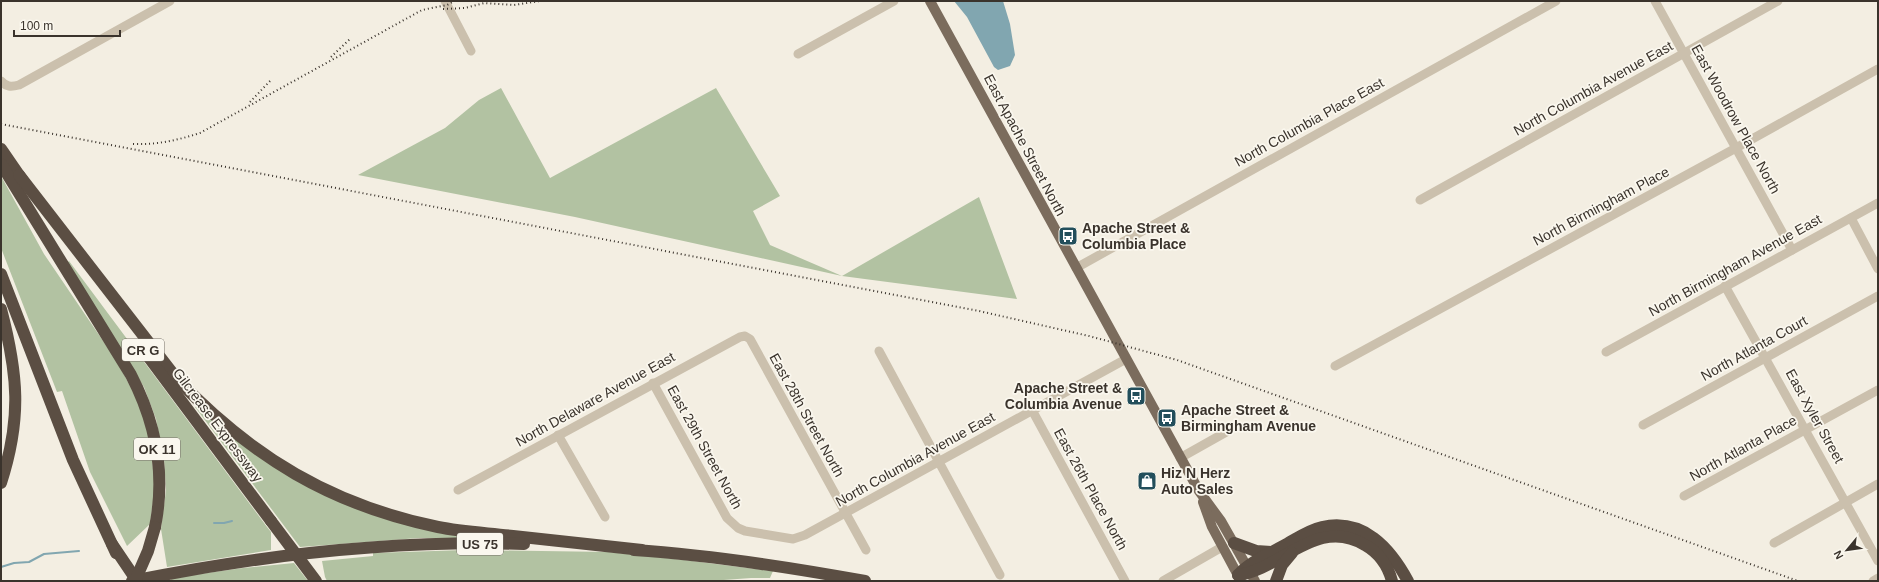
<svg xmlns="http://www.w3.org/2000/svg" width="1879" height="582" viewBox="0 0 1879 582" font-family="Helvetica,sans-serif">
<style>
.green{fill:#b2c2a2}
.water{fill:#81a6b0}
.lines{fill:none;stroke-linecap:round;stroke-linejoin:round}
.stream{stroke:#81a6b0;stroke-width:2}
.minor{stroke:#cbc0ad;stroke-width:9}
.major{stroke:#7b6c5d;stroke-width:10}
.highway{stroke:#5b4e43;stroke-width:12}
.rail{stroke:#3a332c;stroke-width:2;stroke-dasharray:1 3;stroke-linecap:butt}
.highway-bridge{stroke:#5b4e43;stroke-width:12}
.labels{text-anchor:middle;stroke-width:3.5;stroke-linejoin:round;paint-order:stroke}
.shield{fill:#faf7ee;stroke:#746e66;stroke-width:1}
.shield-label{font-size:13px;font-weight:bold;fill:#3a332c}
.street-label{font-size:14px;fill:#3a332c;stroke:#faf7ee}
.poi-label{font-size:14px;font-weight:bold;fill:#3a332c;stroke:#faf7ee;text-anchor:start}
</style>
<rect width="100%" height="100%" fill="#f3eee2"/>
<g class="green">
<polygon points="501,88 550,178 716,88 780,196 753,211 770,245 842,276 979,197 1017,299 842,276 575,217 358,175 445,128 479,100"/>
<polygon points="1,176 44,254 116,360 135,395 149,432 155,487 150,524 127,546 90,472 62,391 57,392 1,248"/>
<polygon points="69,261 267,527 271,532 271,550 167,567 161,529 166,490 164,459 156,419 144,387 67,263"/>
<polygon points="198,405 291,477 459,534 458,538 419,538 300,547 195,407"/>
<polygon points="465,550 609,552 684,560 773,571 770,578 751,578 710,581 327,581 325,577 322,561 373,556 373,553"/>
<polygon points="294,563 308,581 171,581 171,578 243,568"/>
</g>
<polygon class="water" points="954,1 1003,1 1010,24 1015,55 1010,66 998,70 994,67 967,17"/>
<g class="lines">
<g class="stream">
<polyline points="214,523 224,523 232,521"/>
<polyline points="1,567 14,563 29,562 44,554 79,551"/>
</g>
<g class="minor">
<polyline points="445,1 471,51"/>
<polyline points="1655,1 1792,250"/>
<polyline points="798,54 894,1"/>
<path d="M1,81c5,6 10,6 18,4l151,-84"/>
<polyline points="1420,200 1778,1"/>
<polyline points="1851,218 1878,269"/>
<polyline points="1076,268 1556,1"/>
<polyline points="1725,286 1878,561"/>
<polyline points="879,351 1000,575"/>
<polyline points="1606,352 1878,203"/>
<polyline points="1335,366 1736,148 1878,69"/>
<polyline points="653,383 727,518 738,528 745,531 793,539 805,535 1126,359"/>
<polyline points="1032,410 1125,581"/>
<polyline points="1643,425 1878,296"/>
<polyline points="558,435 605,517"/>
<polyline points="1180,458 1228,431"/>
<polyline points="458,490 740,337 745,336 750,339 866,550"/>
<polyline points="1684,496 1878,390"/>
<polyline points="1774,543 1878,484"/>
<polyline points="1163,581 1222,547"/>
<polyline points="1873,581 1878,578"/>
</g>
<g class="major">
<polyline points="930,1 1199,491 1221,521 1255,581"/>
<polyline points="1203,502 1212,527 1241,581"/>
</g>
<g class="highway">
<polyline points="1,149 23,181"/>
<path d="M1,164l130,211c25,48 35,98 24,152"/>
<path d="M19,175l158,204c75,78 154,126 261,148 24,5 50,6 75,9 43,5 86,9 129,14"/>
<polyline points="1,274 73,460 116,553"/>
<path d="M1,309c17,65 21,109 0,174"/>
<polyline points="144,351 271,521"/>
<polyline points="1234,543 1256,551 1271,552"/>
<path d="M634,550c78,5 154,17 231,31"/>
<path d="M1238,575c12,-13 29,-20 45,-29 13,-7 25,-16 39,-19 42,-9 68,21 86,54"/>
<path d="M1238,575c44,-6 79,-59 127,-30 14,8 23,21 27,36"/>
<path d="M132,581c129,-26 261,-41 392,-37"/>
<polyline points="1276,581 1282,565 1292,553"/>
</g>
<g class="rail">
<polyline points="443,9 465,8 484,3 514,5 540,1"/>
<polyline points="331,57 351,38"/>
<polyline points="250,102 271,80"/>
<polyline points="1,124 979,311 1089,336 1177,360 1798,581"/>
<path d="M133,144c24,1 45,-4 67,-11l222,-123 25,-5 7,-4"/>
</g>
<g class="highway-bridge">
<polyline points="271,521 316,581"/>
<polyline points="112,544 137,581"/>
<polyline points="135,581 148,551 155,527"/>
</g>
</g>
<defs>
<g id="bus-square" transform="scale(1)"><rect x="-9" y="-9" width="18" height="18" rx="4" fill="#224e5b" stroke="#faf7ee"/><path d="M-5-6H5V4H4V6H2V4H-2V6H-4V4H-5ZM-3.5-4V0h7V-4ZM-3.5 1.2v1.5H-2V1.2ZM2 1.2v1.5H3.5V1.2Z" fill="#fff"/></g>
<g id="shop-square" transform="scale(1)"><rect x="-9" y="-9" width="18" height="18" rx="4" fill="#224e5b" stroke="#faf7ee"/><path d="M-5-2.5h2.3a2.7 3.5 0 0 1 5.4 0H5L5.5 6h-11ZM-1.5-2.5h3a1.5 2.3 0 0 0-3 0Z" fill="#fff"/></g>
</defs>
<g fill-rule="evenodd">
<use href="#bus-square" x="1068" y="236"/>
<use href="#bus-square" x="1136" y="396"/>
<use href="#bus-square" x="1167" y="418"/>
<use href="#shop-square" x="1147" y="481"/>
</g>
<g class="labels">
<g class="shield">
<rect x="122" y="339" width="42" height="22" rx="3"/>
<rect x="134" y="438" width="46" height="22" rx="3"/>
<rect x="457" y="533" width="46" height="22" rx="3"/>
</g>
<g class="shield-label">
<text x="143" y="355">CR G</text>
<text x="157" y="454">OK 11</text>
<text x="480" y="549">US 75</text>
</g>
<g class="street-label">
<text transform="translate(1593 88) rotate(-29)" y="5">North Columbia Avenue East</text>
<text transform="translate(1736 119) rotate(61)" y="5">East Woodrow Place North</text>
<text transform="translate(1309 122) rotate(-29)" y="5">North Columbia Place East</text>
<text transform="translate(1025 145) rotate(62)" y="5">East Apache Street North</text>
<text transform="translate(1601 206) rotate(-28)" y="5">North Birmingham Place</text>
<text transform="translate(1735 265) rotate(-29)" y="5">North Birmingham Avenue East</text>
<text transform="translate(1754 348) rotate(-29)" y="5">North Atlanta Court</text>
<text transform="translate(595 399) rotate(-29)" y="5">North Delaware Avenue East</text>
<text transform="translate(807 415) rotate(61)" y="5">East 28th Street North</text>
<text transform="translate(1815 416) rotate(61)" y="5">East Xyler Street</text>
<text transform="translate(218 425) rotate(53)" y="5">Gilcrease Expressway</text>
<text transform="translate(705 447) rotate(61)" y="5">East 29th Street North</text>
<text transform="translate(1743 448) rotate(-29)" y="5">North Atlanta Place</text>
<text transform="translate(915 459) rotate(-29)" y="5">North Columbia Avenue East</text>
<text transform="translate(1091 489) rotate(61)" y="5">East 26th Place North</text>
</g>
<g class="poi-label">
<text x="1082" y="233">Apache Street &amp;<tspan x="1082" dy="16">Columbia Place</tspan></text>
<text x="1122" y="393" text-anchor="end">Apache Street &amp;<tspan x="1122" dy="16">Columbia Avenue</tspan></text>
<text x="1181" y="415">Apache Street &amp;<tspan x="1181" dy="16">Birmingham Avenue</tspan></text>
<text x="1161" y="478">Hiz N Herz<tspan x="1161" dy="16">Auto Sales</tspan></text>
</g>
</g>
<rect width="1879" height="582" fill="none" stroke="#3a332c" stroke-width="4"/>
<g transform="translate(1847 550) rotate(241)" stroke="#faf7ee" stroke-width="3" paint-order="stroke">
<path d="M0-3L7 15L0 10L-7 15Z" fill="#3a332c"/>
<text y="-6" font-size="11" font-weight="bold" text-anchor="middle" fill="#3a332c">N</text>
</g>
<path d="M14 30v6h106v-6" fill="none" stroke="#3a332c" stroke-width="2"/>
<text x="20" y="30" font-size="12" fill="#3a332c" stroke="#faf7ee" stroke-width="3" paint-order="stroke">100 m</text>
</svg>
